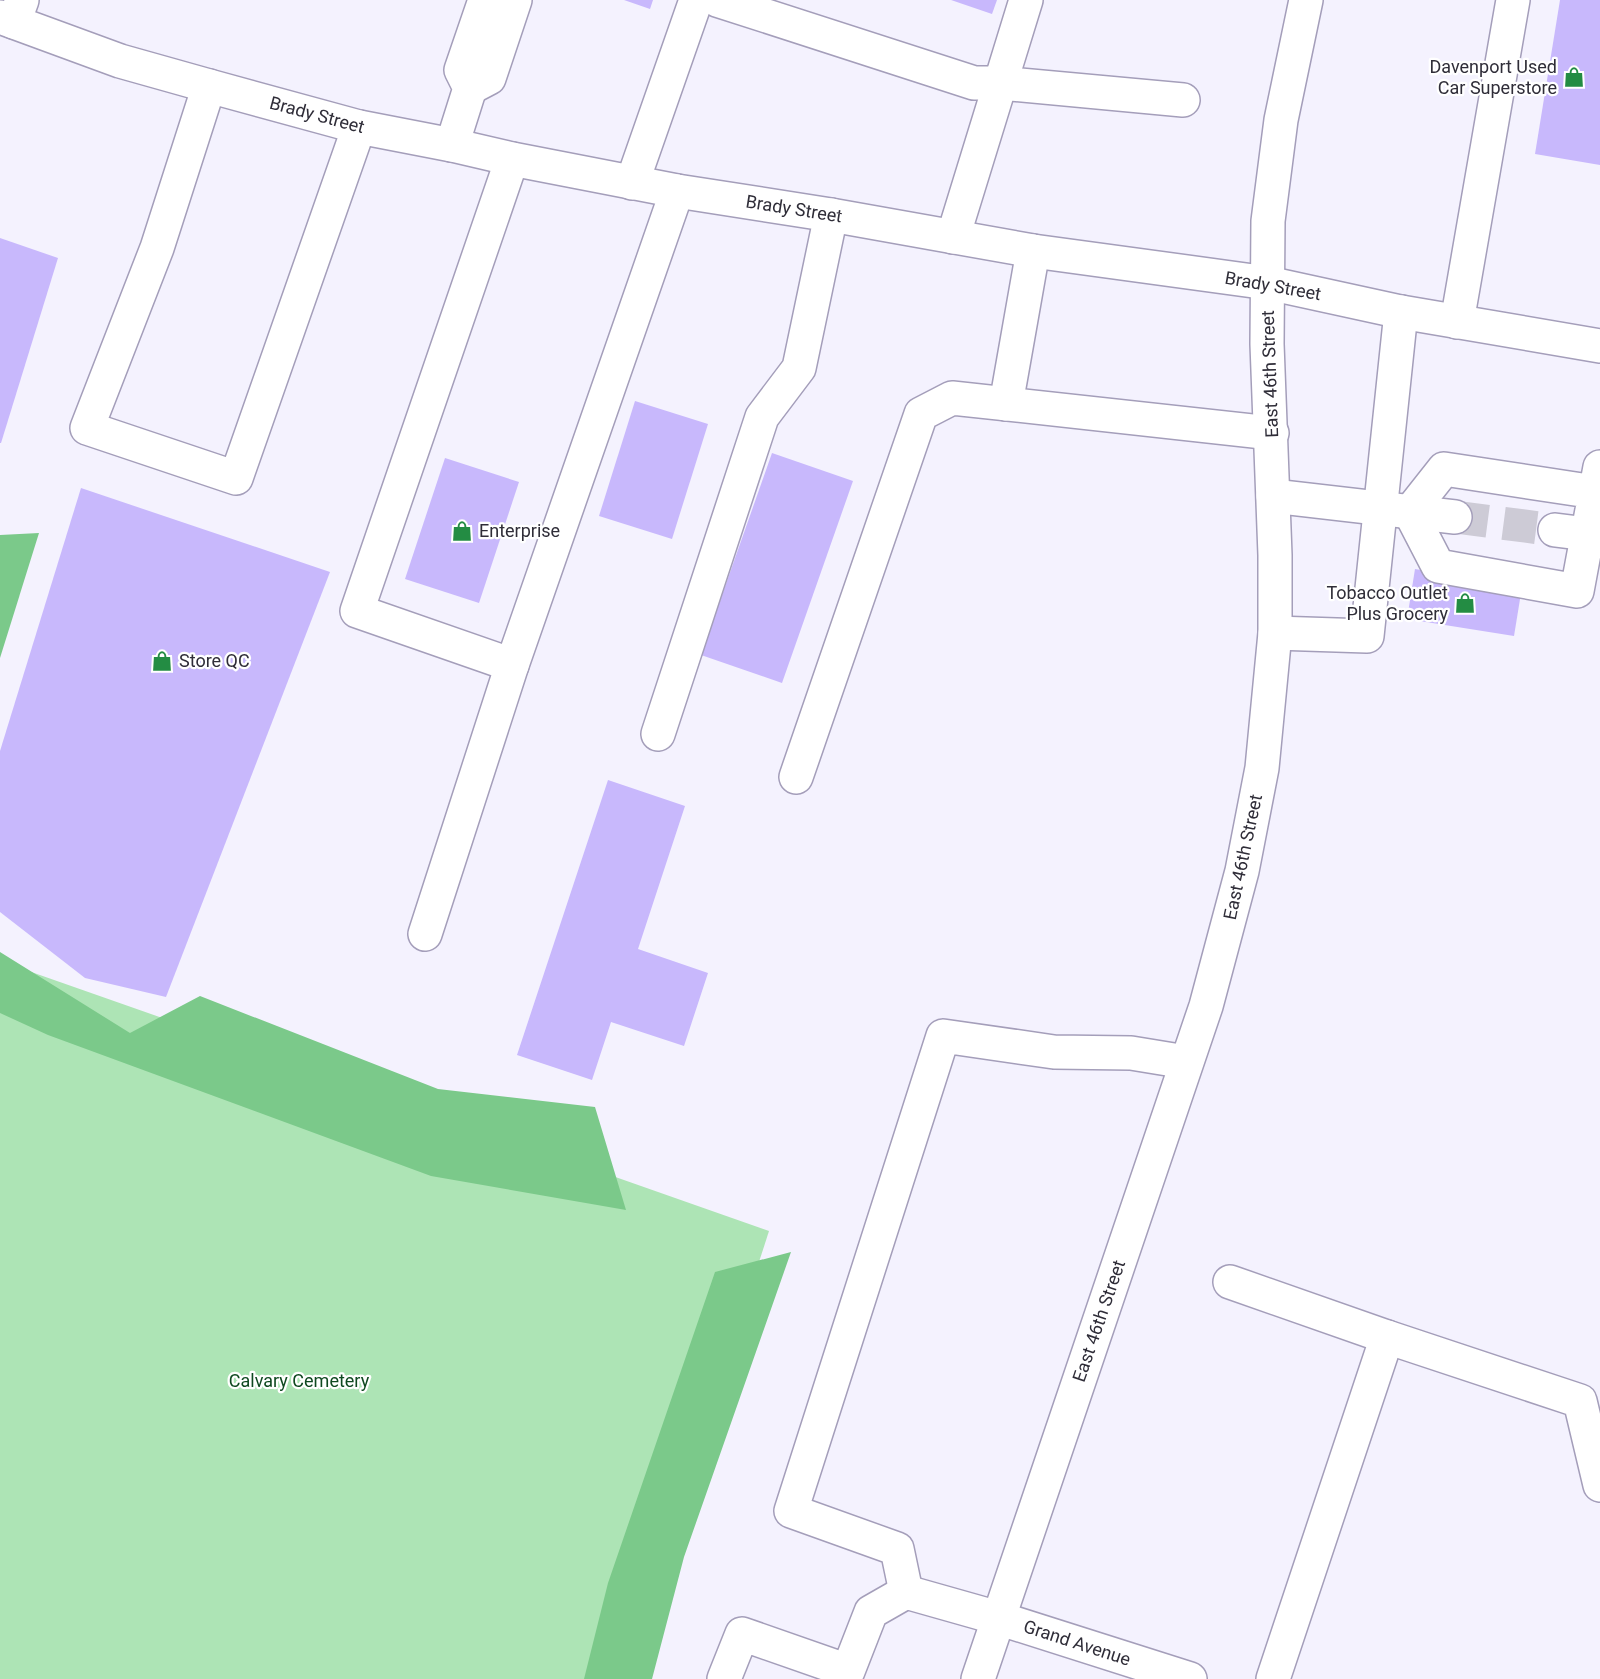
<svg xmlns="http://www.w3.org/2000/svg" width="1600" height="1679" viewBox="0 0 1600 1679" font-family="Roboto,sans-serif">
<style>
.green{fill:#ade4b5}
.forest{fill:#7bc98a}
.building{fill:#c8b8fc}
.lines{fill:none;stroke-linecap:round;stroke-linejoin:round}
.minor-tunnel{stroke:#cdcbd6;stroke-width:33;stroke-dasharray:33 16;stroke-linecap:butt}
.minor-casing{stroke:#a49eba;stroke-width:36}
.highway-casing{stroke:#a49eba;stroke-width:36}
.minor{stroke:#fff;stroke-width:33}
.highway{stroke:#fff;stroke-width:33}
.labels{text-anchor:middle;stroke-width:4.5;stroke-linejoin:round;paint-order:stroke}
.poi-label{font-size:18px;fill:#2f2d38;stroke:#fff;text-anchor:end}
.street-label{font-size:18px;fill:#2f2d38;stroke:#fff}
.park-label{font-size:18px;fill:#0f4920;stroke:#fff}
</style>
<rect width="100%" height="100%" fill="#f4f2fe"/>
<polygon class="green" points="0,961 769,1231 624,1679 0,1679"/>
<g class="forest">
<polygon points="39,533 0,658 0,535"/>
<polygon points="0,952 130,1033 200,996 438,1089 595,1107 626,1210 431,1176 48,1035 0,1013"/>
<polygon points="791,1252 684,1557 652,1679 584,1679 608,1583 715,1272"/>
</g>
<g class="building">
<polygon points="624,0 653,0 650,9"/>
<polygon points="951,0 997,0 992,14"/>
<polygon points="1560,0 1600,0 1600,165 1535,154"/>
<polygon points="0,238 58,258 1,443 0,443"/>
<polygon points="635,401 708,424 672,539 599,516"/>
<polygon points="772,453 853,481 782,683 701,655"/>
<polygon points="445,458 519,482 479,603 405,579"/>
<polygon points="81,488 330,572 166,997 85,978 0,912 0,751"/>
<polygon points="1415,569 1522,587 1514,636 1407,619"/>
<polygon points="608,780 685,806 638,949 708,973 684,1046 611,1022 592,1080 517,1055"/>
</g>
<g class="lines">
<polyline class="minor-tunnel" points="1455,517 1555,530"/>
<g class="minor-casing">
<g id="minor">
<polyline points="717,0 974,83 1000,83 1183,100"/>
<polyline points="14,22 22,0"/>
<polyline points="209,86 157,248 87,428 236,478 359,127"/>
<polyline points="470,88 489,78 515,0"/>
<polyline points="452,145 470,88 461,70 485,0"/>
<polyline points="512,159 357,611 512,665"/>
<polyline points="632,183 696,0"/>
<polyline points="953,237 1026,0"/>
<polyline points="1457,322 1513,0"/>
<polyline points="1006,404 1033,251"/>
<polyline points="1595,492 1444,469 1410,512 1438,566 1577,591 1600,467"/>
<polyline points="1273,496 1455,517"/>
<polyline points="1555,530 1587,534"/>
<polyline points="1275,633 1367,636 1401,312"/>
<polyline points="658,734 762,417 799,368 831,215"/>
<polyline points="796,777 921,414 952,398 1272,433"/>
<polyline points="425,934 512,665 677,191"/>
<polyline points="1230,1282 1387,1337 1273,1679"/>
<polyline points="1387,1337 1580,1401 1600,1485"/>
<polyline points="906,1592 897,1549 791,1511 943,1036 1054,1052 1131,1053 1186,1062"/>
<polyline points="724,1679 742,1634 848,1671 871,1612 906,1592 998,1618 1190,1679"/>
<polyline points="978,1679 1206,1006 1242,871 1262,768 1275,633 1275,555 1267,344 1268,221 1281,120 1306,0"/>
</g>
</g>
<g class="highway-casing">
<polyline id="highway" points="0,17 120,61 209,86 359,127 452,145 512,159 677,191 831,215 1033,251 1268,283 1401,312 1600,346"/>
</g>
<use href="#minor" class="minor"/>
<use href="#highway" class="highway"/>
</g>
<defs>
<g id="shop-bare" transform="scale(1.62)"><path d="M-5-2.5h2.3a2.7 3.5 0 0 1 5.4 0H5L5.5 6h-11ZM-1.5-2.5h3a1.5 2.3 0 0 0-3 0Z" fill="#238c43" stroke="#fff" stroke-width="2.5" paint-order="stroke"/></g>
</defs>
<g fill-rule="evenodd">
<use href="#shop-bare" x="1574" y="77"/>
<use href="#shop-bare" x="462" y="531"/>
<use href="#shop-bare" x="1465" y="603"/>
<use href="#shop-bare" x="162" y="661"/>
</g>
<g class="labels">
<g class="poi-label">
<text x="1557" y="73">Davenport Used<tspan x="1557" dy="21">Car Superstore</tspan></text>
<text x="479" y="537" text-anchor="start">Enterprise</text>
<text x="1448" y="599">Tobacco Outlet<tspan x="1448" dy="21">Plus Grocery</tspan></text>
<text x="179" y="667" text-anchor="start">Store QC</text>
</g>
<g class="street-label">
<text transform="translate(317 115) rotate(15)" y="6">Brady Street</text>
<text transform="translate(794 209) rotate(9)" y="6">Brady Street</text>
<text transform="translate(1273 286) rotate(10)" y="6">Brady Street</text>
<text transform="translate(1270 374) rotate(-92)" y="6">East 46th Street</text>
<text transform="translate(1243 857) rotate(-78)" y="6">East 46th Street</text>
<text transform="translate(1099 1321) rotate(-71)" y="6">East 46th Street</text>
<text transform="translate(1077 1643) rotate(18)" y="6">Grand Avenue</text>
</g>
<g class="park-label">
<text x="299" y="1387">Calvary Cemetery</text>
</g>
</g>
</svg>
